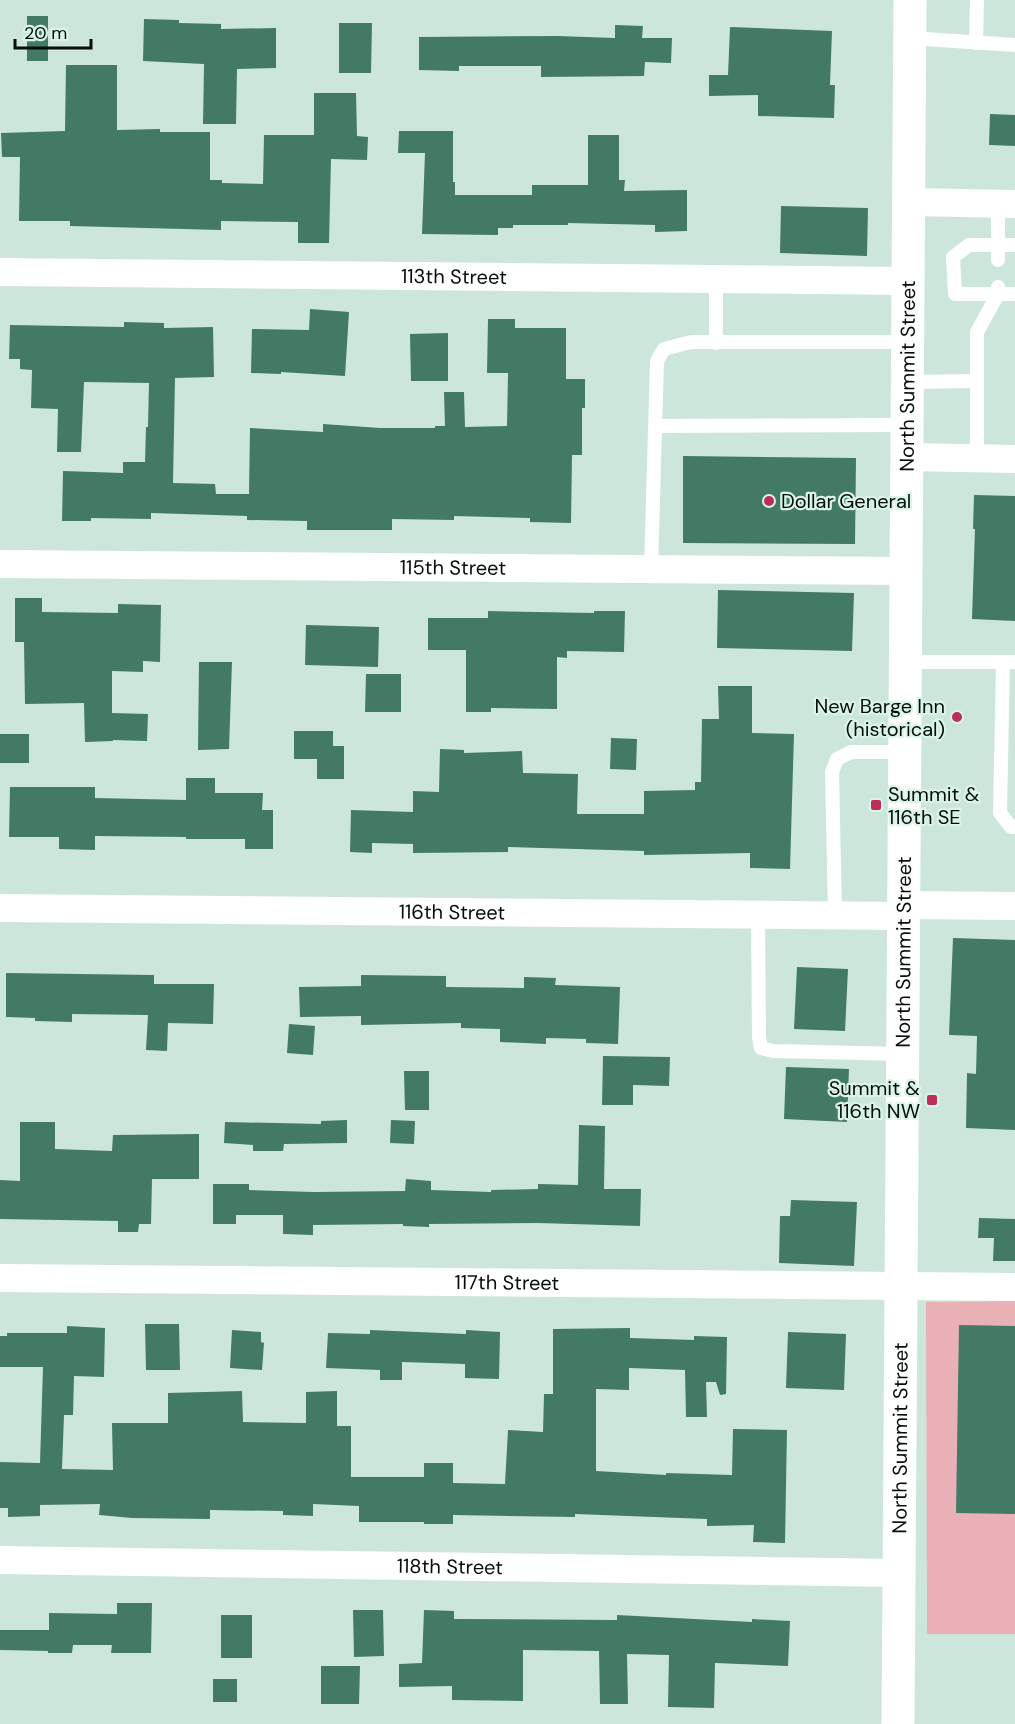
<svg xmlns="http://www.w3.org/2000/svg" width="1015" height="1724" viewBox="0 0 1015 1724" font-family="'DM Sans',sans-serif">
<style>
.green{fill:#e9b0b8}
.building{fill:#427a65}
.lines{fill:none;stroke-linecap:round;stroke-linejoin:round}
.service{stroke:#fff;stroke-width:14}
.minor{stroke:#fff;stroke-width:28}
.secondary{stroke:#fff;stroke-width:33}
.poi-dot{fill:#bd2e57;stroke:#daf4e8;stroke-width:2}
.labels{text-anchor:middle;stroke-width:4.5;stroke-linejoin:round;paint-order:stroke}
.street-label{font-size:20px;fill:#050d0a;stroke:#daf4e8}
.poi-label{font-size:20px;fill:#050d0a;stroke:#daf4e8;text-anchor:start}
</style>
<rect width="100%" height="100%" fill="#cde6db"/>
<polygon class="green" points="1015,1301 1015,1634 927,1634 926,1302"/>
<g class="building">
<rect x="27" y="16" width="21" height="45"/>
<polygon points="144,19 179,20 179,23 221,24 221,29 276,28 276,68 237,69 236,124 203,124 204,64 143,61"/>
<polygon points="339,23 372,23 371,73 339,73"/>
<polygon points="615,25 643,26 642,38 672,38 671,63 645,62 644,76 541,77 541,66 459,66 459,71 419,70 419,37 557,36 615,38"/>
<polygon points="730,27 832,31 830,85 835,85 834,118 758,116 758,95 709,96 709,75 728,75"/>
<polygon points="66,65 117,65 117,130 160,129 160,132 210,132 210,180 222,180 222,183 263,184 264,135 314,135 314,93 356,93 357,136 368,137 367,160 331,159 329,243 298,243 298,222 221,221 221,230 70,226 70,221 19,221 20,157 2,157 1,133 65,131"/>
<polygon points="990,114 1015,115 1015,146 989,145"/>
<polygon points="399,131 453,131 453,182 455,182 455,195 532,195 532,185 588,185 588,135 619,135 619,180 625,180 624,191 687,190 687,231 655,232 655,225 568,223 568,225 513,225 513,228 498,228 498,235 422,234 425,153 398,153"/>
<polygon points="781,206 868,208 867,256 780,253"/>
<polygon points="310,309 349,312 345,376 281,372 281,374 251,373 252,329 309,330"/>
<polygon points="488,319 515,319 515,328 566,328 566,379 585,379 585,408 582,408 582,455 572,455 571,523 530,522 530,518 454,516 454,520 392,519 392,530 307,530 307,521 247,520 247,516 151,513 151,519 91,518 91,521 62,521 63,471 123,473 123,462 145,462 146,427 148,427 149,383 84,382 81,452 57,452 58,409 31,408 32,370 20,369 20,359 9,359 10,325 124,327 124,322 164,323 164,328 213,327 214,377 175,378 173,483 215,484 216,494 249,494 250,428 323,432 323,424 380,428 435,428 435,426 445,426 444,392 464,392 465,427 507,426 508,373 487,373"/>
<polygon points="448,333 448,381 411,381 410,334"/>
<polygon points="683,456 856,458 855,544 683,543"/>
<polygon points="974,495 1015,496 1015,621 972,619 975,529 973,529"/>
<polygon points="718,590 854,593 852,651 717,648"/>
<polygon points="15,598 42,598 42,612 118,613 118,604 161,605 160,662 143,661 143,672 112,671 112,713 148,714 147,741 113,740 113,741 85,742 84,703 25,704 24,642 15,642"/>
<polygon points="488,611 594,613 594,611 625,611 624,652 567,651 567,658 557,657 557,709 491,708 491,712 466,712 466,650 428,650 428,618 488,618"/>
<polygon points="306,625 379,627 378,667 305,665"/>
<polygon points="199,662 232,662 229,749 198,750"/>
<polygon points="366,674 401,674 401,712 365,712"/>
<polygon points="718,686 752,686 752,733 794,734 790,869 750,868 750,853 644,855 644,851 508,847 508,852 413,853 413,844 372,843 372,853 350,852 351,810 413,812 413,791 439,792 440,749 464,750 464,753 522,751 523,773 578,774 577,814 644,814 644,791 695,790 695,782 701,782 702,719 719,719"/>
<polygon points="294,731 333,731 333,746 344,746 344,779 317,779 317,759 294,759"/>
<rect x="0" y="734" width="29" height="29"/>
<polygon points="611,738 637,739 636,770 610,769"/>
<polygon points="186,778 215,778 215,793 263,793 262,810 273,810 273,849 245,849 245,839 186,839 186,837 95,836 95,850 59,849 59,837 9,837 10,787 95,787 95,798 186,800"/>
<polygon points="953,938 1015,940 1015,1130 966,1128 967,1073 976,1074 977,1036 949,1035"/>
<polygon points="797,967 848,969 845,1031 794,1029"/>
<polygon points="6,973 154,975 154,984 214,984 213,1024 168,1023 167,1051 146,1050 148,1015 72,1014 72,1022 35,1021 35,1018 6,1017"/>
<polygon points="361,975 446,976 446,987 524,988 524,977 556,978 555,985 620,987 618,1044 586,1043 586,1039 546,1038 546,1044 500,1042 500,1029 461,1028 461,1023 361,1025 361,1016 300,1017 299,987 361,986"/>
<polygon points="289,1024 315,1026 313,1055 287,1053"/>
<polygon points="603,1056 670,1057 669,1086 633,1085 633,1105 602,1105"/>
<polygon points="786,1067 849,1069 847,1122 784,1119"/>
<polygon points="404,1071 429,1071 429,1110 405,1110"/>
<polygon points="347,1120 347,1143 284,1144 283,1151 253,1151 253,1145 224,1143 225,1122 321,1124 321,1121"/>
<polygon points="391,1120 415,1121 414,1144 390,1143"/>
<polygon points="20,1122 55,1122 55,1149 112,1151 113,1135 199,1134 199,1179 152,1179 151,1224 139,1224 138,1232 118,1232 118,1221 0,1219 0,1180 20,1181"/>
<polygon points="579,1125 605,1126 604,1189 641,1189 640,1226 538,1223 429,1224 429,1227 403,1226 403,1224 313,1225 313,1235 283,1234 283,1215 236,1215 236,1224 213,1224 213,1184 249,1184 249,1190 314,1192 405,1191 406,1179 431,1181 431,1190 491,1192 491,1190 538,1189 538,1184 578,1185"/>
<polygon points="791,1200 857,1202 854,1266 779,1263 780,1216 790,1216"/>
<polygon points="979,1218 1015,1219 1015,1261 993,1261 994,1238 978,1238"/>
<polygon points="145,1324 179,1324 180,1370 146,1370"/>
<polygon points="959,1325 1015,1326 1015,1514 956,1513"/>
<polygon points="67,1326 105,1328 104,1377 74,1376 73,1415 64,1415 62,1469 113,1470 112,1423 168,1423 168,1393 242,1391 243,1422 306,1423 306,1392 337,1391 337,1426 351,1426 351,1477 424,1477 424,1463 453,1463 453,1483 505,1484 508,1430 543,1432 544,1394 553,1394 553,1329 630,1328 630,1338 694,1340 694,1336 727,1337 726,1394 720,1395 716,1382 706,1382 707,1417 686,1417 685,1370 629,1368 629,1390 596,1389 596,1471 666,1475 666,1473 732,1475 733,1429 787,1430 785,1543 753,1542 754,1525 707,1526 707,1519 575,1514 575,1517 453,1515 453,1524 424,1524 424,1522 359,1522 359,1506 313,1504 313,1516 283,1515 283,1511 210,1510 210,1519 132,1518 99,1515 100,1504 40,1505 40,1516 8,1517 8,1508 0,1508 0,1462 40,1463 43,1367 0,1367 0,1336 7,1336 7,1333 67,1333"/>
<polygon points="232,1330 261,1332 261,1342 264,1343 262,1370 230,1368"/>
<polygon points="370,1330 466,1334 466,1330 500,1332 499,1379 465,1378 465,1364 402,1362 402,1380 380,1380 380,1370 326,1368 328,1333 370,1334"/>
<polygon points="788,1332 846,1334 844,1390 786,1388"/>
<polygon points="117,1603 152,1603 151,1653 111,1653 112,1645 73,1645 72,1653 48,1653 48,1651 0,1650 0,1630 49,1630 49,1613 117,1614"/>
<polygon points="353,1610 383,1610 384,1656 354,1657"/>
<polygon points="424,1610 454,1611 454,1619 617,1620 617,1615 752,1622 752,1619 790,1621 788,1666 715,1663 714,1708 668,1707 669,1655 627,1654 628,1704 600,1704 599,1651 523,1650 523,1701 452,1700 452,1686 399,1687 399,1664 422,1663"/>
<rect x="221" y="1615" width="31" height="43"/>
<polygon points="321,1666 360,1666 359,1704 321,1704"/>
<rect x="213" y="1679" width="24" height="23"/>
</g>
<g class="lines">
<g class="service">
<polyline points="909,38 1015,45"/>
<polyline points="976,43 977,0"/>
<polyline points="1015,245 969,245 953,257 955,294 1015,294"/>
<polyline points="998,260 998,204"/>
<polyline points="716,343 716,279"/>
<polyline points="907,382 977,381"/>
<polyline points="655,426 907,425"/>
<polyline points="977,458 977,332 998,294 998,287"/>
<polyline points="651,569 657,361 664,349 691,342 907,342"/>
<polyline points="906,662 1015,662"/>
<polyline points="1003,662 1000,813 1011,827 1015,827"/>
<polyline points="758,915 759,1037 761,1048 773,1051 903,1054"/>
<polyline points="835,915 832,772 837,759 851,752 905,752"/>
</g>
<g class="minor">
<polyline points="908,202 1015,204"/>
<path id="s1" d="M0,272l908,9"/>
<polyline points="907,457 1015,459"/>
<path id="s2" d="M0,564l906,7"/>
<polyline points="904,905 1015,906"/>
<path id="s3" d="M0,908l904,8"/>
<path id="s4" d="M0,1278l1015,9"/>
<path id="s5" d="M0,1560l899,13"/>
</g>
<path class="secondary" id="s6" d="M898,1724l12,-1724"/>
</g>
<g class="poi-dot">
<circle cx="769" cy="501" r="6"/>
<circle cx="957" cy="717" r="6"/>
<rect x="870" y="799" width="12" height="12" rx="3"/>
<rect x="926" y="1094" width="12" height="12" rx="3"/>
</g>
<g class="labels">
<g class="street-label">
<text dy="7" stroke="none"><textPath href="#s1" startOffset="454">113th Street</textPath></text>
<text dy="7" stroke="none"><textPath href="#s6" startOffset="1348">North Summit Street</textPath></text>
<text dy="7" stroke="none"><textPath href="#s2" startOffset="453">115th Street</textPath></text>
<text dy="7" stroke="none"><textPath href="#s3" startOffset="452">116th Street</textPath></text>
<text dy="7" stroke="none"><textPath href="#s6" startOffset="772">North Summit Street</textPath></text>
<text dy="7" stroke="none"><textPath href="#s4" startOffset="507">117th Street</textPath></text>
<text dy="7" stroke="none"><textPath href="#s6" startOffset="286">North Summit Street</textPath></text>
<text dy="7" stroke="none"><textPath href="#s5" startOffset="450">118th Street</textPath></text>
</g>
<g class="poi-label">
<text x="781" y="508">Dollar General</text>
<text x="945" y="713" text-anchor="end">New Barge Inn<tspan x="945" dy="23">(historical)</tspan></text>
<text x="888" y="801">Summit &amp;<tspan x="888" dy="23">116th SE</tspan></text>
<text x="920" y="1095" text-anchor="end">Summit &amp;<tspan x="920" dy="23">116th NW</tspan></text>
</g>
</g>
<path d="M15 39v9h76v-9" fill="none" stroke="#050d0a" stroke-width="3"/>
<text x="24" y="39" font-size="18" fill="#050d0a" stroke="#daf4e8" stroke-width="4.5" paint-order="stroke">20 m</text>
</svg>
